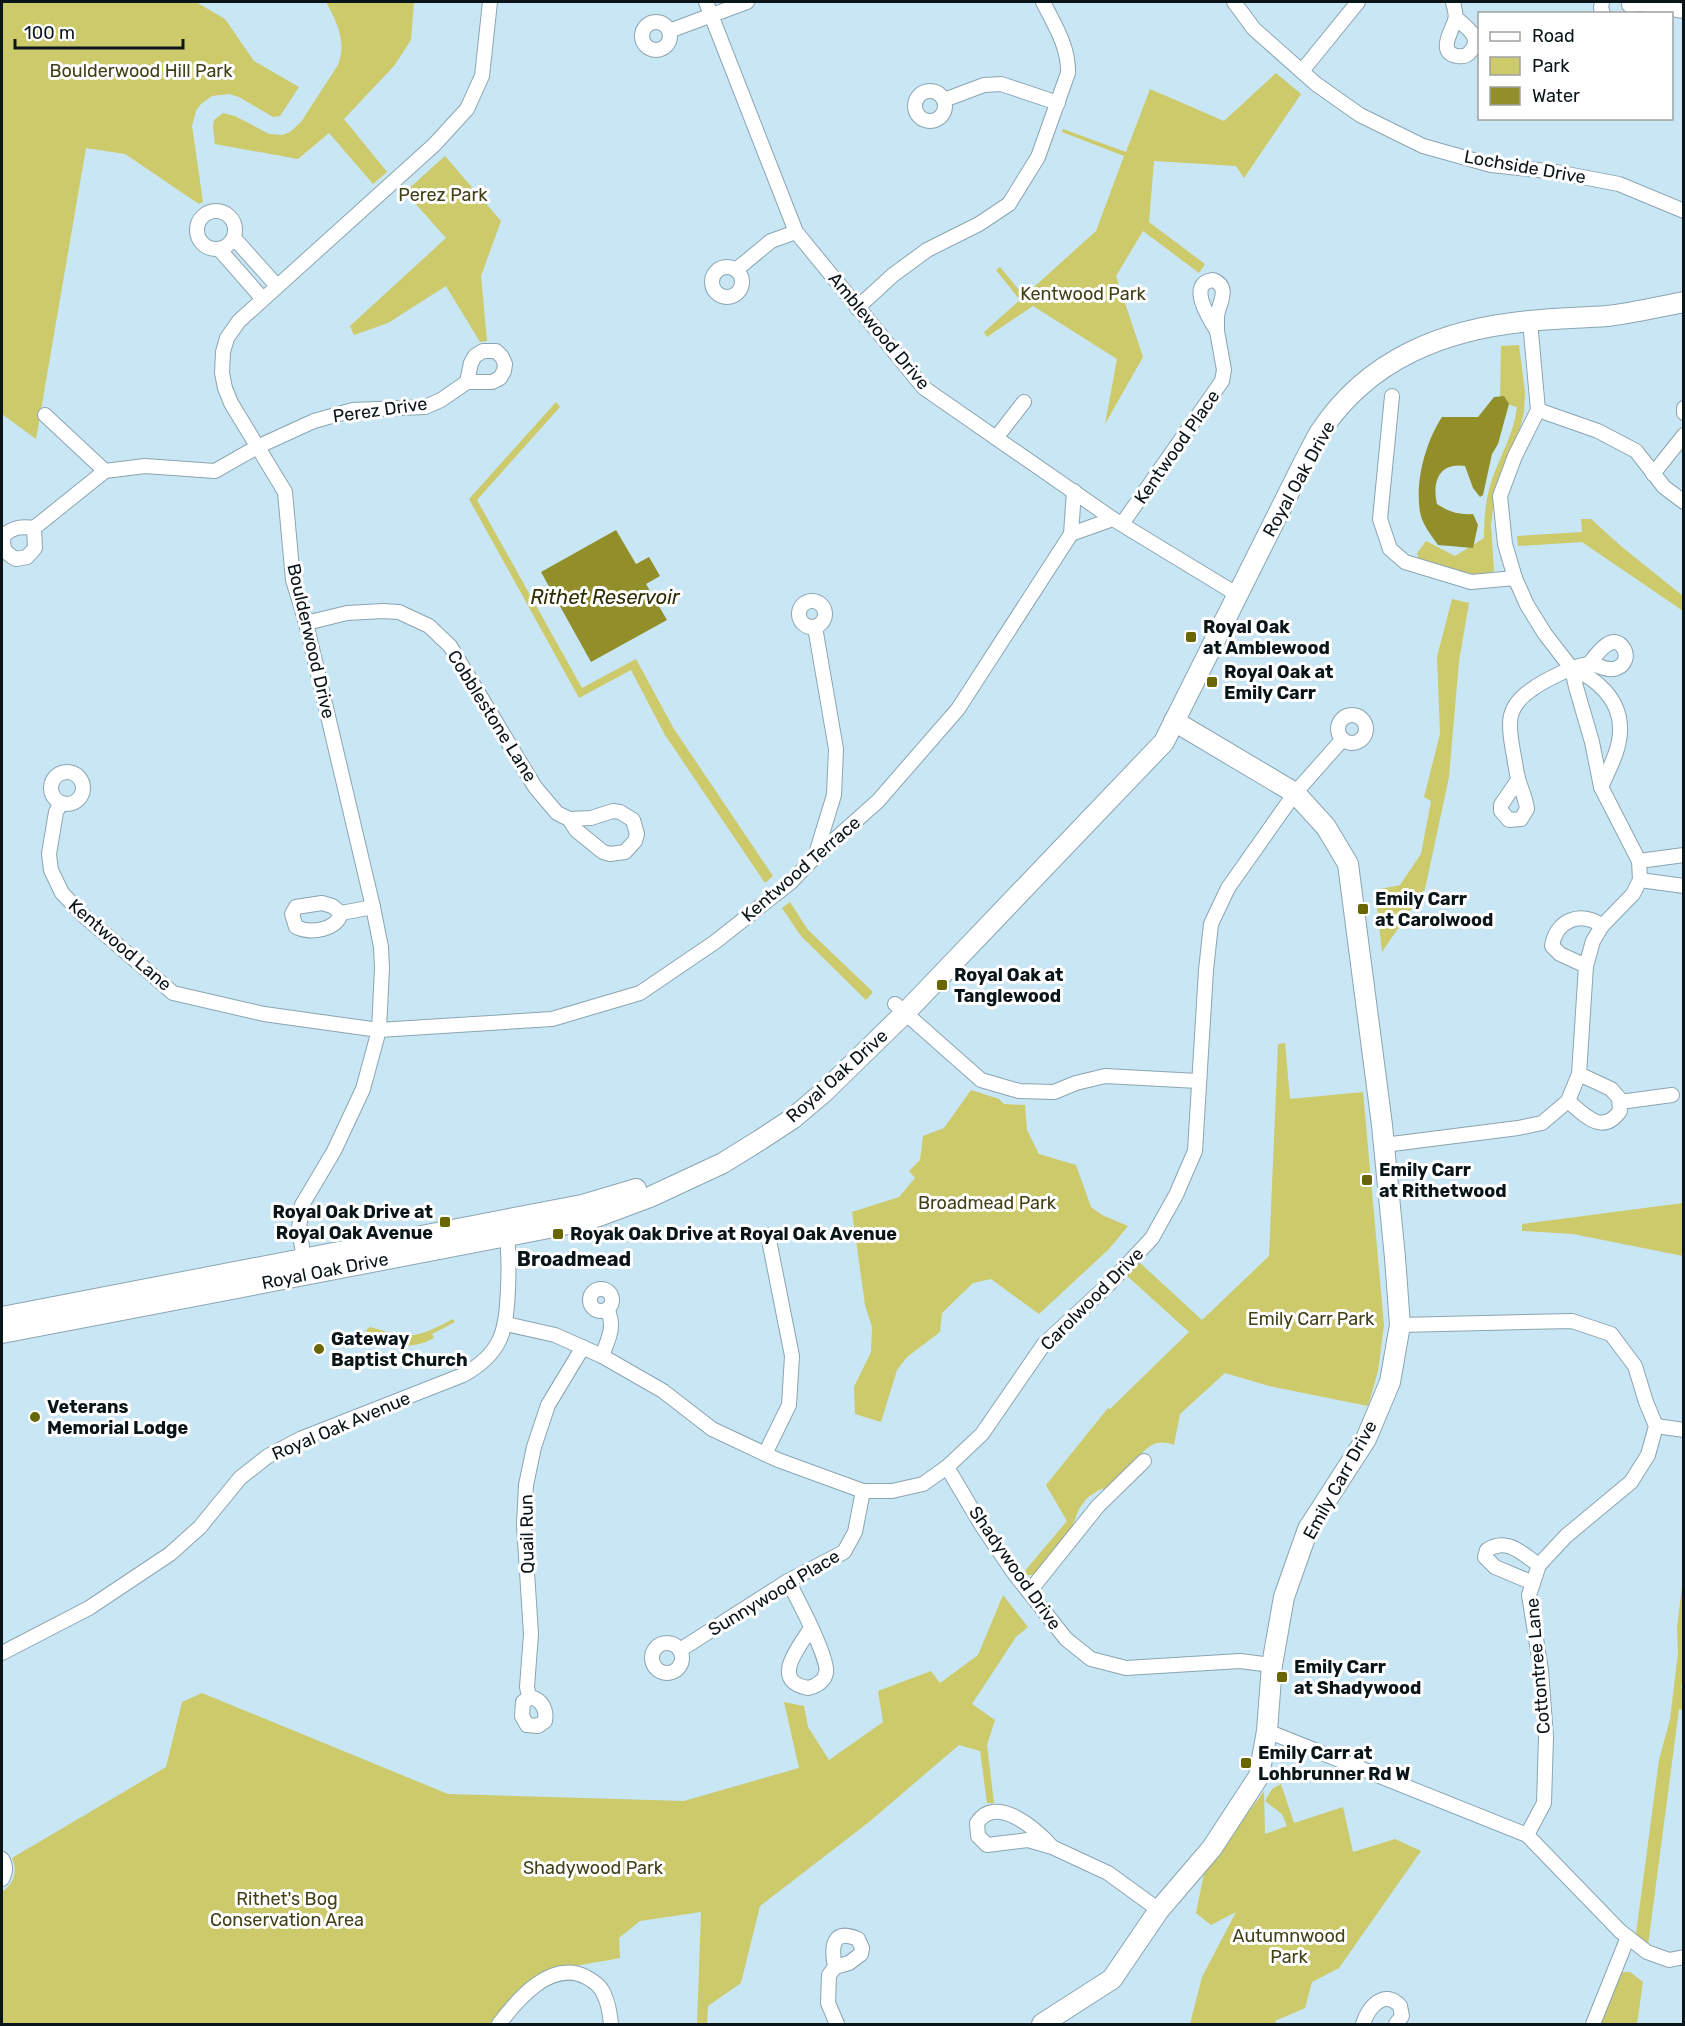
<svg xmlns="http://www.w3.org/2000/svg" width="1685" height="2026" viewBox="0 0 1685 2026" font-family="Rubik,sans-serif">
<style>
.green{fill:#ccca6a}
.water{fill:#928f2a}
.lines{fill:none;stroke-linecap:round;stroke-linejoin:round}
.street-casing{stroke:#8aa5b2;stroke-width:16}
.secondary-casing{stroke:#8aa5b2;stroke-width:22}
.street{stroke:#fff;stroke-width:14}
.secondary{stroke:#fff;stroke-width:20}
.poi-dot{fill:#696600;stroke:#fff;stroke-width:2}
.labels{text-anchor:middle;stroke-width:6;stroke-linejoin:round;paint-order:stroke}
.park-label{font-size:18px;fill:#414017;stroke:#fff}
.street-label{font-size:18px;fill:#0a1519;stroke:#fff}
.poi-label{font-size:18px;font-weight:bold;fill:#0a1519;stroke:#fff;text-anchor:start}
.water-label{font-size:20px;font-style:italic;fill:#2d2c01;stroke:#fff}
.neighbourhood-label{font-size:20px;font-weight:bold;fill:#0a1519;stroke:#fff}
</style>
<rect width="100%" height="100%" fill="#c9e6f4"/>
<g class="green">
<polygon points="2,2 196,2 225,19 254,61 299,87 280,116 273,117 239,97 229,94 212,96 201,104 196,111 192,126 203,202 199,204 125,154 86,148 36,439 2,414"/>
<path d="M326,2h88l-3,38 -17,26 -50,53 43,53 -14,12 -44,-51 -31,26 -83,-15 -2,-17 1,-7 9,-7 12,3 34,18 13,1 8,-3 11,-10 37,-57c9,-23 -1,-43 -12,-63z"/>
<polygon points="1276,73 1301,94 1244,178 1236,166 1154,161 1149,222 1205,264 1199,273 1143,231 1116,276 1143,357 1105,424 1117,359 1033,306 987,337 984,332 1020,300 996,270 1000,267 1024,296 1096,231 1124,156 1062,132 1063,129 1126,152 1150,89 1224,121"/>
<polygon points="445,156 501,221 481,276 487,341 480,342 446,286 388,323 354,335 350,326 446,238 405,192"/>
<path d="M1519,345l6,47 -1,20 -7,29 -23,59 -3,25 3,45 -4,4h-21l-47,-13 -3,-2 -2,-6 9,-12 29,15 29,-18c0,-22 2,-44 10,-64 9,-23 20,-42 23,-67l-17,-5 1,-56z"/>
<polygon points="556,402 560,407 477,500 582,688 636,659 674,729 773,876 765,883 665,735 631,670 579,698 469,499"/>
<polygon points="1581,519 1591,519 1622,547 1683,596 1683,611 1582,542 1518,546 1517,536 1582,532"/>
<polygon points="1452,599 1469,603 1459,661 1449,777 1425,889 1382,952 1375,890 1400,885 1421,854 1431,801 1424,797 1440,734 1437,657"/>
<polygon points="790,902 808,930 873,992 866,1000 801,936 782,908"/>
<path d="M1285,1043l5,56 73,-7 21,233 -6,46 -10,35 -99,-20 -44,-13 -45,41 -6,31c-28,-11 -37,17 -50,37l-25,8 -12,8 -8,11 -14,36 -29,30h-9l-3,-3 43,-51 -21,-36 62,-77 2,1 79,-77 -63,-57 13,-13 63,58 67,-64 9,-212z"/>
<polygon points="971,1090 999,1099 1004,1104 1025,1105 1027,1130 1039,1154 1076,1165 1091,1207 1102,1215 1128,1226 1109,1249 1039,1314 991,1279 973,1283 947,1308 942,1313 940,1332 907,1357 897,1370 881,1422 855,1414 854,1387 871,1352 872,1327 865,1305 852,1212 899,1197 915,1178 909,1171 920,1160 923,1136 944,1128"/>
<polygon points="1683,1203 1683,1256 1573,1234 1522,1231 1522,1224"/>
<path d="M453,1319l2,3 -23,12 2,4c-23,12 -35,8 -59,-1l-2,2 -5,-4 -2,-5 4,-3c41,12 45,12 83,-8z"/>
<polygon points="1683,1578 1684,1672 1681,1688 1683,1689 1683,1710 1679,1709 1648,1945 1636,1934 1659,1760 1670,1719 1678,1653 1677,1627"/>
<path d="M1003,1595l25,32 -12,10 -44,67 23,16 -8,25 7,58h-7l-7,-52 -21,-6 -90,77 -109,84 -19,77 -33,23 -1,18h-10l4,-112 -61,9 -21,17 1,20c-53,10 -101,12 -127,66h-491v-132c12,-9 16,-20 10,-34l154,-91 16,-65 20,-9 246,101 236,7 115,-33 -15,-66 20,4 4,21 21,33 54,-38 -5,-31 53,-20 9,12 38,-28z"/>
<polygon points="1281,1784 1294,1823 1343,1807 1353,1852 1395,1839 1421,1851 1339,1968 1312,1982 1305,2008 1275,2021 1277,2024 1190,2024 1202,1977 1236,1912 1211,1925 1196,1913 1204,1873 1264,1791 1265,1834 1287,1826 1282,1814 1265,1801 1272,1789"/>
<path d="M1622,1972h8l13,10 -6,42h-36c4,-16 5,-44 21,-52z"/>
</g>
<g class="water">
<path d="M1504,396l5,8 -11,40 -6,10 -9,41 -3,2 -7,-9 -8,-22c-26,-4 -33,16 -28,38 12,8 22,11 36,10l5,11 -5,23 -35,-3c-7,-10 -16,-21 -18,-33 -5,-30 5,-69 22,-95h36l16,-20z"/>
<polygon points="616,530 636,564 649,557 660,576 646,584 667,620 591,662 541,572"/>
</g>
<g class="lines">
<g class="street-casing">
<g id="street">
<polyline points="706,2 796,232 924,388 1113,519 1238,595"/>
<polyline points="1234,2 1254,29 1316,84 1360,115 1423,146 1491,165 1556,172 1619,184 1684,211"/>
<path d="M1453,2c1,5 4,13 2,18 -3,11 -18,32 2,36 6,1 10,0 13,-4 14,-14 -4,-25 -14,-34"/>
<polyline points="1602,2 1601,8 1603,14"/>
<polyline points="1629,5 1642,4 1684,11"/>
<circle cx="656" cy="36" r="14"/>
<polyline points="669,31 747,2"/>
<polyline points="1302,71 1358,2"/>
<circle cx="930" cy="106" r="15"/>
<polyline points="944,100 984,85 1001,84 1058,103"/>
<circle cx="216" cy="230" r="19"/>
<polyline points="234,238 277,286"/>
<polyline points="219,249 262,298"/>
<circle cx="727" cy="282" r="15"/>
<polyline points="737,269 771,241 796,232"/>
<path d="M1213,280c18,7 6,23 4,36 0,5 0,10 0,15 -7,-11 -31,-48 -4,-51z"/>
<path d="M857,308l36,-33 34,-25 52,-26 30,-20 29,-47 30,-84c1,-26 -14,-49 -25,-71"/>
<polyline points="1392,396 1380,519 1390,549 1405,562 1471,582 1515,578"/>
<polyline points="1684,408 1684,413"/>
<polyline points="1538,410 1598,431 1636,451 1664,487 1684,502"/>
<polyline points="45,415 105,471"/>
<polyline points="996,438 1024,402"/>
<polyline points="1653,474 1684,435"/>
<polyline points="1122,524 1222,381 1224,370 1217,331"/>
<path d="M34,528l1,20 -8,9 -11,2c-11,-6 -15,-11 -12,-24 10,-8 18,-9 30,-7l71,-57 40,-5 70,5 42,-24 57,-26 39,-11 72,-3 16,-7 26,-18h25l8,-4 4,-7 1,-7 -3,-7 -6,-6h-13l-8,5 -4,7 -4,19"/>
<polyline points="1071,534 1113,519"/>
<circle cx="812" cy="614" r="13"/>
<polyline points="306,623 347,613 383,611 399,612 429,626 450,646 535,787 557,813 569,819 576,830 603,852 610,854 625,852 635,841 637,834 633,820 620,812 613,811 591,818 569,819"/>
<polyline points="815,627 836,749 834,795 815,857"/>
<path d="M1572,669c25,9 48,31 48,59 1,20 -11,41 -19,59"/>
<circle cx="1352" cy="729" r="14"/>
<circle cx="67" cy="788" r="16"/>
<path d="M1518,780l-17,25v6l8,9 12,-1 6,-10c-1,-9 -5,-18 -8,-27 -3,-10 -4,-21 -6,-31 -5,-27 -7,-44 18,-61 12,-9 45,-26 59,-26 9,1 19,8 27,4 8,-3 11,-12 7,-19 -11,-19 -28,6 -35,15"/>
<polyline points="61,803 56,812 49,854 51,870 62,893 83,915 173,993 264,1014 379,1030 552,1019 640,993 715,942 791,882 814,858 878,801 958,709 1071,534 1074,491"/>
<polyline points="1639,861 1684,855"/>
<polyline points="1640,880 1684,886"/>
<path d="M322,903l10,3 9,7c-4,17 -30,21 -45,14l-4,-13 4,-7z"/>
<polyline points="341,913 373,907"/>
<path d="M1586,966l-26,-12 -8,-8c4,-26 29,-36 50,-20"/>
<polyline points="895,1004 981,1080 1019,1091 1054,1092 1076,1083 1105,1076 1198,1081"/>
<path d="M1568,1101c17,14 34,35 52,10l-1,-13 -8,-9 -32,-15"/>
<polyline points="1620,1102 1672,1095"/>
<polyline points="1384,1145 1518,1128 1542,1123 1568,1101 1579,1074 1586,966 1593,941 1602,926 1633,894 1640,880 1639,861 1601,787 1592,742 1576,687 1572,669 1545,634 1527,605 1515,578 1505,544 1500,496 1515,456 1538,410 1530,321"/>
<polyline points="305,1266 299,1228 302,1205 334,1151 363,1089 379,1030 382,968 381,947 373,907 306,623 293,580 285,492 231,403 225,388 222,373 223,352 227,338 239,321 434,145 467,109 482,76 490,2"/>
<circle cx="601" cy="1300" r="11"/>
<polyline points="506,1324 555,1335 602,1356 663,1391 712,1429 778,1460 863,1491 892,1491 923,1484 947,1467 982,1434 1044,1344 1110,1283 1152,1238 1176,1195 1195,1151 1206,970 1211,924 1228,888 1295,793 1342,740"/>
<polyline points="1400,1325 1572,1321 1611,1334 1635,1366 1646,1402 1656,1426 1648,1455 1631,1482 1566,1536 1539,1565 1529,1595 1541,1670 1546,1737 1544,1803 1527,1835"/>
<path d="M602,1356c6,-17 14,-29 5,-47"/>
<polyline points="1656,1426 1684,1430"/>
<polyline points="765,1454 789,1405 792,1356 768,1235"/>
<polyline points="947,1467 982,1526 1014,1573 1066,1639 1091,1659 1126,1668 1240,1661 1272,1665"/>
<path d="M788,1581c8,15 42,79 38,92 -2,9 -10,13 -18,15 -39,-7 -8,-42 3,-60"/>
<path d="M1533,1583l-38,-16 -10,-10 2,-7c20,-13 34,3 52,15"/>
<polyline points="1029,1592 1098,1506 1144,1461"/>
<circle cx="667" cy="1658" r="15"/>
<polyline points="680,1650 788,1581 844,1552 855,1532 863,1491"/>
<path d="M2,1653l87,-45 81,-54 30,-27 40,-49 28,-22 32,-17 163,-64c40,-22 43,-45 45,-86 1,-22 1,-39 -2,-61"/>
<polyline points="529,1697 527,1687 531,1634 524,1525 526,1485 534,1447 548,1405 583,1347"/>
<path d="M531,1697c11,3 16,13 14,24l-7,5 -11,-1 -5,-9 1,-14z"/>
<polyline points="1267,1731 1527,1835 1620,1931 1647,1952 1669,1960 1684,1957"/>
<path d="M1052,1847c-15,-17 -56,-54 -75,-24l1,13 9,9 41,-5 24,7 56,26 51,37"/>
<path d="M2,1859c4,7 4,12 0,20"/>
<path d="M835,1967c-4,-20 -3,-39 23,-28l4,9 -1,6 -12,9 -14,4 -6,8 -1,28 9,21"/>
<path d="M499,2024c18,-24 52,-65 87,-47 9,5 16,10 19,20 4,8 5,19 6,27"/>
<path d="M1363,2024c5,-16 21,-36 37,-18l2,10 -6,8"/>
<polyline points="1593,2024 1628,1937"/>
</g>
</g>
<g class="secondary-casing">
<g id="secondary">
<polyline points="2,1317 582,1205 636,1189"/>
<path d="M2,1333l557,-107 40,-10 51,-19 73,-34 37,-23 32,-21 32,-27 81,-79 259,-271 139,-278c6,-11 11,-22 17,-32 49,-74 125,-103 210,-111 26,-3 52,-3 77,-5 26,-3 51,-9 77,-14"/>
<polyline points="1042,2024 1112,1979 1159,1910 1212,1848 1259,1776 1267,1731 1272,1665 1284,1597 1308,1529 1366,1439 1390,1382 1400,1325 1395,1258 1382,1125 1348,864 1326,827 1295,793 1174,721"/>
</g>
</g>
<use href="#street" class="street"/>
<use href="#secondary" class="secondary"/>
</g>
<g class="poi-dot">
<rect x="1185" y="631" width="12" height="12" rx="3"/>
<rect x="1206" y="676" width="12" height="12" rx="3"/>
<rect x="1357" y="903" width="12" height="12" rx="3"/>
<rect x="936" y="979" width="12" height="12" rx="3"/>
<rect x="1361" y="1174" width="12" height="12" rx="3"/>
<rect x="439" y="1216" width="12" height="12" rx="3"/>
<rect x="552" y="1228" width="12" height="12" rx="3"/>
<circle cx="319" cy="1349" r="6"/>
<circle cx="35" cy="1417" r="6"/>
<rect x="1276" y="1671" width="12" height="12" rx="3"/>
<rect x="1240" y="1757" width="12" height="12" rx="3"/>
</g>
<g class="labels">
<g class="park-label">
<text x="141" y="77">Boulderwood Hill Park</text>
<text x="443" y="201">Perez Park</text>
<text x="1083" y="300">Kentwood Park</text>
<text x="987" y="1209">Broadmead Park</text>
<text x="1311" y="1325">Emily Carr Park</text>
<text x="593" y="1874">Shadywood Park</text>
<text x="287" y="1905">Rithet's Bog<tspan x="287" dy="21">Conservation Area</tspan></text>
<text x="1289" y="1942">Autumnwood<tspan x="1289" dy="21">Park</tspan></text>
</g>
<g class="street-label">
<text transform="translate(1525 167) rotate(10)" y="6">Lochside Drive</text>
<text transform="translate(879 331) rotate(50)" y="6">Amblewood Drive</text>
<text transform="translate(380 410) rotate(-8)" y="6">Perez Drive</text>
<text transform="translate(1177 447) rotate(-55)" y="6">Kentwood Place</text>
<text transform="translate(1299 479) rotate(-61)" y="6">Royal Oak Drive</text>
<text transform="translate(311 641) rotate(77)" y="6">Boulderwood Drive</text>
<text transform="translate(492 716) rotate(58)" y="6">Cobblestone Lane</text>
<text transform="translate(801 869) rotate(-41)" y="6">Kentwood Terrace</text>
<text transform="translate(120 945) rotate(41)" y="6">Kentwood Lane</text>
<text transform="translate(837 1076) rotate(-42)" y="6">Royal Oak Drive</text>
<text transform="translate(325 1271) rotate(-11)" y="6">Royal Oak Drive</text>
<text transform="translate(1092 1299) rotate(-45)" y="6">Carolwood Drive</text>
<text transform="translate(341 1426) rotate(-23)" y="6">Royal Oak Avenue</text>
<text transform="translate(1340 1480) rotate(-61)" y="6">Emily Carr Drive</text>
<text transform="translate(527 1534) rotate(-91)" y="6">Quail Run</text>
<text transform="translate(1015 1568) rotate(55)" y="6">Shadywood Drive</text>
<text transform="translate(774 1593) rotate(-31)" y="6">Sunnywood Place</text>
<text transform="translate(1538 1666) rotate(-95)" y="6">Cottontree Lane</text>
</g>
<g class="poi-label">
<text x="1203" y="633">Royal Oak<tspan x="1203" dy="21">at Amblewood</tspan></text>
<text x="1224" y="678">Royal Oak at<tspan x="1224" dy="21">Emily Carr</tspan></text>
<text x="1375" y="905">Emily Carr<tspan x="1375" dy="21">at Carolwood</tspan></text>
<text x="954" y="981">Royal Oak at<tspan x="954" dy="21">Tanglewood</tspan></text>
<text x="1379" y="1176">Emily Carr<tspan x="1379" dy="21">at Rithetwood</tspan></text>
<text x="433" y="1218" text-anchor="end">Royal Oak Drive at<tspan x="433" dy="21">Royal Oak Avenue</tspan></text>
<text x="570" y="1240">Royak Oak Drive at Royal Oak Avenue</text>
<text x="331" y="1345">Gateway<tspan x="331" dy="21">Baptist Church</tspan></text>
<text x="47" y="1413">Veterans<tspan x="47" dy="21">Memorial Lodge</tspan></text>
<text x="1294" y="1673">Emily Carr<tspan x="1294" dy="21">at Shadywood</tspan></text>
<text x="1258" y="1759">Emily Carr at<tspan x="1258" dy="21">Lohbrunner Rd W</tspan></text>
</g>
<g class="water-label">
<text x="605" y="604">Rithet Reservoir</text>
</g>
<g class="neighbourhood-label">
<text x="574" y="1266">Broadmead</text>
</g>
</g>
<rect width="1685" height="2026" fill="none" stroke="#0a1519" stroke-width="6"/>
<rect x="1478" y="12" width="195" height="108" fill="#ffffff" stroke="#9da1a3" stroke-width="1.5"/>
<rect x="1490" y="32" width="30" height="9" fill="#ffffff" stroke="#9da1a3" stroke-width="1.5"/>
<text x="1532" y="42" font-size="18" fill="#0a1519">Road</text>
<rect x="1490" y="57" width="30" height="18" fill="#ccca6a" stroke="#9da1a3" stroke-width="1.5"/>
<text x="1532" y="72" font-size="18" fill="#0a1519">Park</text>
<rect x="1490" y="87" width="30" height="18" fill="#928f2a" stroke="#9da1a3" stroke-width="1.5"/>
<text x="1532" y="102" font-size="18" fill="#0a1519">Water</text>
<path d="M15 39v9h168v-9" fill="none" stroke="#0a1519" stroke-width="3"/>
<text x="24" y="39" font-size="18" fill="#0a1519" stroke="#ffffff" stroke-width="4.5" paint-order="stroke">100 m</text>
</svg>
